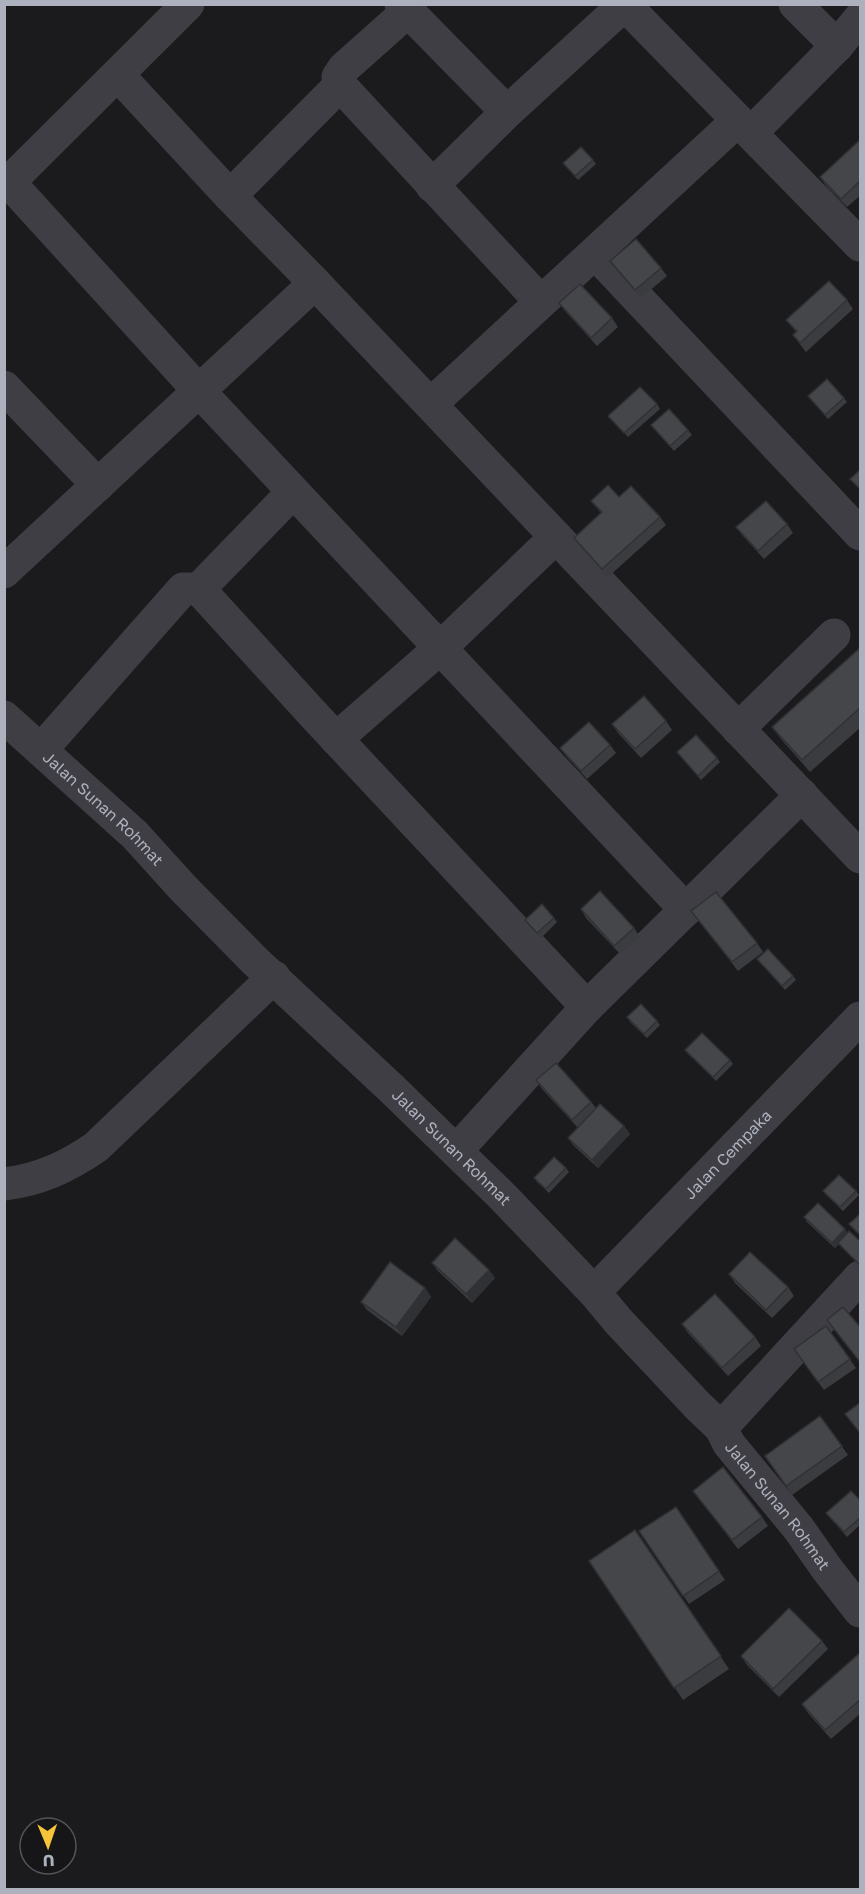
<svg xmlns="http://www.w3.org/2000/svg" width="865" height="1894" viewBox="0 0 865 1894" font-family="'Golos Text',sans-serif">
<style>
.lines{fill:none;stroke-linecap:round;stroke-linejoin:round}
.minor{stroke:#3e3e44;stroke-width:33}
.wall{fill:#3b3c40}
.shaded-wall{fill:#303134}
.building{fill:#45464a;stroke:#303134;stroke-width:1.5}
.labels{text-anchor:middle;stroke-width:5;stroke-linejoin:round;paint-order:stroke}
.street-label{font-size:16px;fill:#adb1bd;stroke:#161618}
</style>
<rect width="100%" height="100%" fill="#1b1b1d"/>
<g class="lines">
<g class="minor">
<polyline points="401,4 507,112"/>
<polyline points="624,4 860,245"/>
<polyline points="795,4 837,46"/>
<polyline points="408,11 344,68 338,77 340,85 541,302"/>
<polyline points="118,75 230,196 315,283 860,857"/>
<polyline points="751,133 837,46 860,18"/>
<polyline points="9,182 199,391 686,910"/>
<polyline points="432,186 507,112 624,5"/>
<polyline points="4,187 188,4"/>
<polyline points="230,196 340,85"/>
<polyline points="595,253 860,534"/>
<polyline points="4,387 98,485"/>
<polyline points="431,404 737,121"/>
<polyline points="4,572 315,283"/>
<polyline points="199,589 293,492"/>
<path id="s1" d="M4,717l131,118 48,53 72,73 137,128 111,108 91,95 25,30 79,84 23,22 8,16 70,85 28,40 33,42"/>
<polyline points="738,729 834,635"/>
<polyline points="336,739 439,649 556,537"/>
<polyline points="41,750 183,589 199,589 312,713 587,1007"/>
<polyline points="457,1150 587,1007 802,795"/>
<path d="M4,1184c35,-4 63,-17 92,-37l178,-170"/>
<path id="s2" d="M594,1292l266,-274"/>
<polyline points="721,1428 860,1277"/>
</g>
</g>
<g class="wall">
<polygon points="861,139 861,195 847,207 826,186 820,177"/>
<polygon points="593,160 596,164 578,180 563,163"/>
<polygon points="610,261 661,268 667,276 641,298 616,270"/>
<polygon points="847,300 853,309 806,352 799,343 793,335 796,332 786,320"/>
<polygon points="559,303 612,318 618,327 597,346 565,311"/>
<polygon points="808,396 844,398 847,402 828,419"/>
<polygon points="657,404 660,409 628,437 608,416"/>
<polygon points="651,425 688,430 692,435 674,451"/>
<polygon points="619,497 660,517 666,525 608,577 580,546 574,538 601,513 591,501"/>
<polygon points="787,524 793,533 764,559 742,535 736,527"/>
<polygon points="861,649 861,727 810,772 781,739 772,727"/>
<polygon points="666,721 672,730 641,758 618,733 612,724"/>
<polygon points="610,745 616,753 587,779 566,756 560,748"/>
<polygon points="677,752 717,758 720,762 701,780"/>
<polygon points="581,909 634,928 640,937 620,954 586,918"/>
<polygon points="691,911 757,943 763,952 738,971"/>
<polygon points="554,918 557,922 541,938 525,920"/>
<polygon points="757,959 793,976 796,980 785,990"/>
<polygon points="627,1017 657,1021 660,1025 647,1038 630,1022"/>
<polygon points="685,1050 730,1060 733,1064 716,1081 688,1054"/>
<polygon points="536,1080 591,1102 596,1108 624,1126 630,1134 598,1168 574,1146 568,1138 578,1128 542,1089"/>
<polygon points="566,1168 569,1172 549,1193 537,1182 534,1178"/>
<polygon points="823,1191 856,1191 859,1195 843,1211 826,1195"/>
<polygon points="804,1217 848,1233 861,1242 861,1266 839,1244 835,1248 807,1222"/>
<polygon points="432,1263 489,1270 495,1278 472,1303 438,1271"/>
<polygon points="729,1274 788,1287 794,1296 772,1318 735,1283"/>
<polygon points="425,1288 431,1297 402,1336 367,1310 361,1302"/>
<polygon points="682,1324 755,1337 761,1346 728,1376 688,1333"/>
<polygon points="826,1326 856,1368 824,1390 794,1349"/>
<polygon points="820,1416 848,1455 792,1495 765,1456"/>
<polygon points="693,1491 762,1517 768,1526 738,1549"/>
<polygon points="861,1501 861,1524 847,1537 826,1513"/>
<polygon points="676,1507 725,1580 689,1604 639,1531"/>
<polygon points="635,1530 729,1669 683,1700 589,1561"/>
<polygon points="822,1641 828,1649 779,1697 747,1665 741,1656"/>
<polygon points="861,1652 861,1713 831,1739 808,1713 802,1704"/>
</g>
<g class="shaded-wall">
<polygon points="624,1126 630,1134 598,1168 592,1160"/>
<polygon points="845,1229 848,1233 835,1248 832,1243"/>
<polygon points="489,1270 495,1278 472,1303 466,1294"/>
<polygon points="425,1288 431,1297 402,1336 396,1327"/>
</g>
<g class="building">
<polygon points="861,139 861,180 841,199 820,177"/>
<polygon points="581,147 593,160 575,176 563,163"/>
<polygon points="636,239 661,268 635,290 610,261"/>
<polygon points="829,281 847,300 800,343 793,335 797,331 786,320"/>
<polygon points="580,284 612,318 591,338 559,303"/>
<polygon points="827,379 844,398 825,415 808,396"/>
<polygon points="640,387 657,404 624,433 608,416"/>
<polygon points="669,409 688,430 670,446 651,425"/>
<polygon points="861,469 861,490 850,479"/>
<polygon points="608,485 619,497 631,486 660,517 602,569 574,538 602,512 591,501"/>
<polygon points="766,501 787,524 758,551 736,527"/>
<polygon points="860,648 861,707 802,760 772,727"/>
<polygon points="644,696 666,721 635,749 612,724"/>
<polygon points="589,722 610,745 581,771 560,748"/>
<polygon points="696,735 717,758 698,776 677,752"/>
<polygon points="600,891 634,928 614,946 581,909"/>
<polygon points="716,892 757,943 732,962 691,911"/>
<polygon points="542,904 554,918 537,933 525,920"/>
<polygon points="768,949 793,976 782,986 757,959"/>
<polygon points="641,1004 657,1021 644,1034 627,1017"/>
<polygon points="702,1033 730,1060 713,1077 685,1050"/>
<polygon points="556,1063 591,1102 572,1120 536,1080"/>
<polygon points="600,1104 624,1126 592,1160 568,1138"/>
<polygon points="554,1157 566,1168 546,1189 534,1178"/>
<polygon points="839,1175 856,1191 840,1207 823,1191"/>
<polygon points="818,1203 845,1229 832,1243 804,1217"/>
<polygon points="861,1213 861,1236 849,1224"/>
<polygon points="849,1231 861,1242 861,1262 859,1264 838,1243"/>
<polygon points="455,1238 489,1270 466,1294 432,1263"/>
<polygon points="750,1252 788,1287 766,1310 729,1274"/>
<polygon points="390,1262 425,1288 396,1327 361,1302"/>
<polygon points="715,1294 755,1337 722,1368 682,1324"/>
<polygon points="843,1307 861,1328 860,1362 827,1320"/>
<polygon points="826,1326 850,1359 818,1382 794,1349"/>
<polygon points="861,1402 861,1434 845,1414"/>
<polygon points="820,1416 842,1446 786,1486 765,1456"/>
<polygon points="723,1467 762,1517 732,1540 693,1491"/>
<polygon points="851,1491 861,1501 861,1517 844,1532 826,1513"/>
<polygon points="676,1507 719,1571 683,1596 639,1531"/>
<polygon points="635,1530 721,1656 674,1688 589,1561"/>
<polygon points="789,1608 822,1641 773,1689 741,1656"/>
<polygon points="861,1652 861,1699 825,1730 802,1704"/>
</g>
<g class="labels">
<g class="street-label">
<text dy="6" stroke="none"><textPath href="#s1" startOffset="135">Jalan Sunan Rohmat</textPath></text>
<text dy="6" stroke="none"><textPath href="#s1" startOffset="621">Jalan Sunan Rohmat</textPath></text>
<text dy="6" stroke="none"><textPath href="#s2" startOffset="192">Jalan Cempaka</textPath></text>
<text dy="6" stroke="none"><textPath href="#s1" startOffset="1107">Jalan Sunan Rohmat</textPath></text>
</g>
</g>
<rect width="865" height="1894" fill="none" stroke="#adb1bd" stroke-width="12"/>
<g transform="translate(48 1846) rotate(178)"><circle r="28" fill="#161618" stroke="#52545a" stroke-width="1.5"/>
<path d="M0-4.5L10 22L0 15L-10 22Z" fill="#f6c43a"/>
<text y="-9" font-size="16" font-weight="bold" text-anchor="middle" fill="#adb1bd">U</text>
</g>
</svg>
